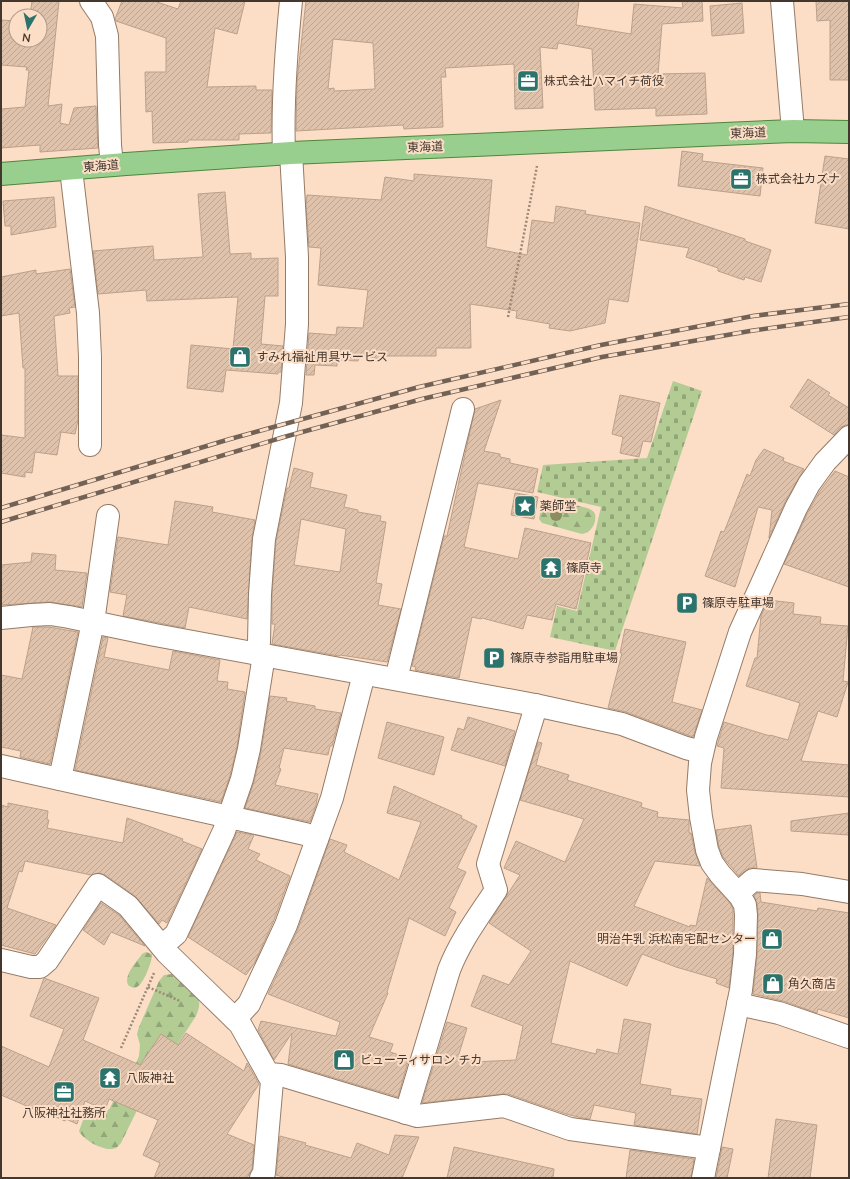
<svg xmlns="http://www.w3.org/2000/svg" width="850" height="1179" viewBox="0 0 850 1179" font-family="Lato,'Noto Sans JP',sans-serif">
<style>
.forest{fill:url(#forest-firs)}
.cemetery{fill:url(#cemetery-stones)}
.building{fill:url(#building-hatch);stroke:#bca08a;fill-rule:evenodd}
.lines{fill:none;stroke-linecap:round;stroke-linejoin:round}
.minor-casing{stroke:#957b66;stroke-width:24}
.major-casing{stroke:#4f853c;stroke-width:24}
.path{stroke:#9d8878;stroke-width:2.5;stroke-dasharray:2 2;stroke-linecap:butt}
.minor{stroke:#fff;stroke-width:22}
.major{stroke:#99cf8e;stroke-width:22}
.rail-casing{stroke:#726155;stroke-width:4.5}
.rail{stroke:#fcdec7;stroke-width:3;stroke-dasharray:9;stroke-linecap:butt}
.tree{fill:#8d8c61}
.labels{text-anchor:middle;stroke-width:4;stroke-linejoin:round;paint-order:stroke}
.poi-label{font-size:12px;fill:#43372e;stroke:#fcdec7;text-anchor:start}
.street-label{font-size:12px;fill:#43372e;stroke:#fcdec7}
</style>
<defs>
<pattern id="forest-firs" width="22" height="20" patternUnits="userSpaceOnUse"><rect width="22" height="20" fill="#b2cc94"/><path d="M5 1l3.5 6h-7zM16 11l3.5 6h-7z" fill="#92a679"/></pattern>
<pattern id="cemetery-stones" width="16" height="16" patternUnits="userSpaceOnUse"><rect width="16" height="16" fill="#b2cc94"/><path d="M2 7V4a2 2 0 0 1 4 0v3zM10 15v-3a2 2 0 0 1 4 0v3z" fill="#92a679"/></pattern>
<pattern id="building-hatch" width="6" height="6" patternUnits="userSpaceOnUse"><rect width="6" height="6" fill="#dfc2ab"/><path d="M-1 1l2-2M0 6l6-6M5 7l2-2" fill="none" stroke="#c1a793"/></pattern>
</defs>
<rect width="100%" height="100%" fill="#fcdec7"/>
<g class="forest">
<path d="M552,499l35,9c3,1 7,3 8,6 2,9 -4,19 -13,20l-40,-11 -3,-4 3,-16 4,-3z"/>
<path d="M146,952l6,2c1,6 -9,31 -15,33 -3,2 -6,0 -9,-2 -4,-11 8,-22 14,-31z"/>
<path d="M172,974c8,4 25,17 27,27 1,5 -1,10 -3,15l-51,78 -24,49c-2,2 -3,4 -5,5 -10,5 -33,-8 -37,-17l7,-19 3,-3 17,3 4,-4 5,-11 10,-8 14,-33 1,-11 -3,-11 2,-7 20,-46 5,-6z"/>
</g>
<polygon class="cemetery" points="673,381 702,391 615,651 550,637 557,606 577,611 601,507 537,492 543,465 647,458"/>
<g class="building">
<polygon points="32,1 59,1 48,106 62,104 60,123 69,125 74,108 96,106 98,148 40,152 40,145 1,148 1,109 25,107 29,70 26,70 27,67 1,65 1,20 16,21 16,40 40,40 40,16 30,16"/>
<polygon points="122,1 154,1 178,9 181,1 245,1 237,34 215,28 207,87 256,86 256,90 272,90 271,133 239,134 239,140 188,140 188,142 153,143 152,111 146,112 145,72 166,72 166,38 116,21 115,19"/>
<path d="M306,1h273l-3,24 55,9 3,-30 49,4 -1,-7h20l1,20 -41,3 -4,50 47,-1 2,41 -51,2v-8l-61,2 -3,-61 -34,-6 -1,6 -17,-2 3,61 -28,1 -1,-45 -69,4 1,9h-5l2,50 -39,2 -1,-4 -107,6 1,-50zM333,39l40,4 2,46 -41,2v-3l-6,1z"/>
<polygon points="816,1 849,1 849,80 830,80 830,20 817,21"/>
<polygon points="742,3 744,33 712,36 710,6"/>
<polygon points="682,151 703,154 702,161 763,168 760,196 678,186"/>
<polygon points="825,156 849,159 849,229 815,223"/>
<polygon points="414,174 492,180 486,247 527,255 532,220 554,223 556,206 586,211 585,214 640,223 628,302 609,299 605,323 570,331 549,328 550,324 516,318 517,311 470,304 471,348 436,348 436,356 384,356 383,359 359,356 358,361 337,360 337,366 315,365 314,375 306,375 309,333 336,335 337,327 363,328 368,290 318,285 321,248 309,247 306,205 307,195 381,200 385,177 414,181"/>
<polygon points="225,192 230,254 251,253 251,259 278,258 278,296 265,296 261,344 283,346 281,372 278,372 278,374 226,370 223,392 187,388 191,345 233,349 238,297 147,301 146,290 98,294 93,251 153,246 154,260 203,257 198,194"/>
<polygon points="54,197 56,227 11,235 11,226 5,226 3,201"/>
<polygon points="645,206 745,239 745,241 771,250 761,282 745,277 744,280 718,271 718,268 686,257 689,248 640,240"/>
<polygon points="70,269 75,307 69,308 70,313 54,316 58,376 78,376 78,420 75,434 61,432 57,455 35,452 32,473 25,472 25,477 1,473 1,435 25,438 25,368 23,368 19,313 1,316 1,277 36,270 36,274"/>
<polygon points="808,379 830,393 828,395 849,408 849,425 845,425 840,428 834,435 790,407"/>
<polygon points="620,395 660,403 651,442 643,441 639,457 620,453 623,437 612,434"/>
<polygon points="501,400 484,451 500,454 500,457 510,459 510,463 538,469 533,493 478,483 464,547 518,559 525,528 591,543 576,609 556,604 552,620 527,615 523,629 482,618 481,619 472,617 459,678 415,670 416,667 412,666 444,536 447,536 475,409"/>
<polygon points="764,449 784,458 783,461 804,469 785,502 769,538 772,510 758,507 735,587 705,576 721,531 724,532 747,474 750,476 756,460"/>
<path d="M294,468l19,5 -3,14 37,8 -3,12 14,3v2l23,4 -1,5 6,1 -10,61 6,1 -4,21 23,4 -14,53 -47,-7 -1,1 -67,-12 3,-20h-3v-29l4,-54 11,-53h2zM301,519l45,10 -6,43 -46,-7z"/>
<polygon points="835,471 849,477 849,587 784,564 807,514 820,491"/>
<polygon points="515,493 538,497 534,519 511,515"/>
<polygon points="175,501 213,507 212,512 255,520 252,538 247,619 189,607 185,628 123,616 127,595 110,592 118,537 168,545"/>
<polygon points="32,553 56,555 55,570 87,573 82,607 50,602 1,605 1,565 31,562"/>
<polygon points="768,600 794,603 793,614 821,617 820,624 848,626 843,681 848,682 837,717 818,711 801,761 849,765 849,797 721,788 724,748 717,746 724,722 770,736 770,735 788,740 800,703 746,686 755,658 757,658 761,616"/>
<polygon points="33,627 49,627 78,632 50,764 20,757 21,751 1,747 1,675 22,679"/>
<polygon points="625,629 686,642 672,702 702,710 693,737 626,712 608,708 622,653 620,653"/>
<polygon points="103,637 108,638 104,657 169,670 173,651 220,660 217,681 228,682 227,689 245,692 237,747 230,776 221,802 75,770"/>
<polygon points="270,696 287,698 286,701 315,706 315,709 341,713 332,746 330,746 328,755 284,748 279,768 281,769 275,785 318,794 316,805 310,822 245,808 254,782 261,752"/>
<polygon points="468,717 515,731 505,766 451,750 458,728 464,730"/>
<polygon points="387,722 444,737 434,775 378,758"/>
<polygon points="538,742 542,743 536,765 569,775 567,780 642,803 641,807 658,812 657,817 689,820 689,833 691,833 695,852 700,866 655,861 634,906 690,927 690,925 696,926 707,878 730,903 733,909 733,953 729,988 716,983 717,979 676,967 642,954 627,986 570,961 551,1043 596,1054 597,1049 618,1054 624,1019 651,1024 640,1084 671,1089 670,1095 702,1099 697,1134 634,1125 636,1113 594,1105 590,1119 582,1118 566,1114 508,1094 503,1094 422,1103 447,1022 467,1028 458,1057 472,1056 472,1062 516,1060 523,1026 471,1006 483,975 509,985 531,951 489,923 520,875 504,868 516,841 565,862 584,819 520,800"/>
<polygon points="394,786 462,816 461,818 477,826 457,868 466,872 449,908 456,912 445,936 409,918 387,992 388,993 369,1037 393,1044 390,1052 409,1058 398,1097 288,1064 292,1033 274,1060 258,1030 261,1021 336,1036 340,1022 268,994 298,929 330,839 347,845 344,852 399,880 421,822 387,813"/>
<polygon points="8,803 48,811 47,820 49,820 47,828 123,843 127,818 183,839 182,841 202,849 167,923 162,920 159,924 135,896 105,875 99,873 91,875 25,861 22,872 19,871 7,908 56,925 35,954 1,945 1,805 8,807"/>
<polygon points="849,813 849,835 791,831 791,821"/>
<polygon points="751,825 757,868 749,868 739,876 723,857 719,847 716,830"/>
<polygon points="237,832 254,835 248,849 260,854 256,860 290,876 274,920 255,962 246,975 188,937"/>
<polygon points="757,893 760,893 761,902 817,911 818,908 849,913 849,1018 818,1009 817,1013 783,1001 753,994 757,955 758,915 757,903 754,896"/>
<polygon points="101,903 119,915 145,946 111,932 104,945 83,930"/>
<polygon points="44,978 99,998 83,1040 140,1065 161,1034 178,1045 186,1033 244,1071 247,1063 259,1084 227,1134 254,1145 252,1169 247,1178 154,1178 160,1163 143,1155 158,1120 109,1099 105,1110 85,1101 77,1124 66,1119 65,1121 37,1109 36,1110 1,1095 1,1046 49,1067 64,1029 30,1016"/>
<polygon points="776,1119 817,1125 810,1178 768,1178"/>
<polygon points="395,1135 419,1137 402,1178 286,1178 276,1175 280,1136 306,1143 305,1145 351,1158 357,1143 389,1155"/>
<polygon points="454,1147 554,1169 553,1178 447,1178"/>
<polygon points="722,1147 733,1149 727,1178 716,1178"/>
<polygon points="630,1150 694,1159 691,1178 626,1178"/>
</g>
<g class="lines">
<g class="minor-casing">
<g id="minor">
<polyline points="91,1 102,17 107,36 110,145 112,165"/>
<polyline points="782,1 793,131"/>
<path d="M284,153c-2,-50 2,-101 7,-152"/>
<polyline points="71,169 88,313 90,357 90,445"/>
<polyline points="1,618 31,615 50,614 69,617 155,635 535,705 622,724 686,748 702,752"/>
<polyline points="257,654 259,642 260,594 264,539 291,403 297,324 297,257 291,153"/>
<polyline points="396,679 463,409"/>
<polyline points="1,766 305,834 317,839"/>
<polyline points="60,779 93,622 108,516"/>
<polyline points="738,893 753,880 802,884 849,892"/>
<polyline points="162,946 176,934 224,831 242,779 249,749 264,655"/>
<polyline points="1,960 31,967 40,967 47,961 98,885 128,906 167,953 240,1024 272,1081 264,1173 261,1178"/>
<polyline points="738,1004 779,1013 849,1037"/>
<polyline points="235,1019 249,1004 286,925 332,798 364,674"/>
<polyline points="268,1074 281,1075 417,1116 504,1106 570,1129 709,1148"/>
<path d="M406,1113l43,-143c11,-29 30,-54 47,-80l-8,-26 46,-151 1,-8"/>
<polyline points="703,1178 741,990 745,954 746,915 745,905 740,896 720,874 712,863 707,850 701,817 698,790 700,763 706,737 740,632 796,508 809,484 825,462 849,437"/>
</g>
</g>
<g class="major-casing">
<polyline id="major" points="1,174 126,164 291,153 793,131 849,132"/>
</g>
<g class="path">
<polyline points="508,317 537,166"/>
<polyline points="148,987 180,1001"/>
<polyline points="121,1048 154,973"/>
</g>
<use href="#minor" class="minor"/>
<use href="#major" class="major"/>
<g class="rail-casing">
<g id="rail">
<polyline points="1,508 230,439 419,387 601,345 753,316 849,304"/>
<polyline points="1,522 284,437 422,399 602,357 750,331 849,317"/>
</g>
</g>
<use href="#rail" class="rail"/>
</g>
<circle class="tree" cx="556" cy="515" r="6"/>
<defs>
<g id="office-square" transform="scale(1.15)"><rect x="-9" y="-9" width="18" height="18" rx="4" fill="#2b746d" stroke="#fcdec7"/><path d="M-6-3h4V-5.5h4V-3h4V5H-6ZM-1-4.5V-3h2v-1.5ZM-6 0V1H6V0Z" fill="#fff"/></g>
<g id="shop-square" transform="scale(1.15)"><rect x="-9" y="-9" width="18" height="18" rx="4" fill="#2b746d" stroke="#fcdec7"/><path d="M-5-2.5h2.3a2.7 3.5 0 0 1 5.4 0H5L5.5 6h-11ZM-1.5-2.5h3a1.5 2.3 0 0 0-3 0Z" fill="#fff"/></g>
<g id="sight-square" transform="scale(1.15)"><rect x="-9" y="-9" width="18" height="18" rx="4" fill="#2b746d" stroke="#fcdec7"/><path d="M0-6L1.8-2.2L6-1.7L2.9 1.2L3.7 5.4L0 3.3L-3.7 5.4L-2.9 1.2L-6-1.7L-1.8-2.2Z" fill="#fff"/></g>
<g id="temple-square" transform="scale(1.15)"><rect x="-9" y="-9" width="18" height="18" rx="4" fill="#2b746d" stroke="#fcdec7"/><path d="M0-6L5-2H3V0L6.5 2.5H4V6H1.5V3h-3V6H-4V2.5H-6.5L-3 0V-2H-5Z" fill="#fff"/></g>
<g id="parking-square" transform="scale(1.15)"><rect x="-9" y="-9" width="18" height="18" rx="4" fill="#2b746d" stroke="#fcdec7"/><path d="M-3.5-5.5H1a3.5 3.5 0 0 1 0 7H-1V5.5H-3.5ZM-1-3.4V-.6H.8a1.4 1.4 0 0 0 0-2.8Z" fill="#fff"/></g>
</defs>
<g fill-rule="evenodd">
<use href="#office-square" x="528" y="81"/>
<use href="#office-square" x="741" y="179"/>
<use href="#shop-square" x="240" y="357"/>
<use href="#sight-square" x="525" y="506"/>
<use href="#temple-square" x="551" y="568"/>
<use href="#parking-square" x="687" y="603"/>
<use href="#parking-square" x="494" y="658"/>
<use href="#shop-square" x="772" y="939"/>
<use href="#shop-square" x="773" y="984"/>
<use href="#shop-square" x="344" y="1060"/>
<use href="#temple-square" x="110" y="1078"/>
<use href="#office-square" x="64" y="1092"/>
</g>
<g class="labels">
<g class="poi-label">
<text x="544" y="85">株式会社ハマイチ荷役</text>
<text x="756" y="183">株式会社カズナ</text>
<text x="256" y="361">すみれ福祉用具サービス</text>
<text x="540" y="510">薬師堂</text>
<text x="566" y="572">篠原寺</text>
<text x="702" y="607">篠原寺駐車場</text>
<text x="510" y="662">篠原寺参詣用駐車場</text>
<text x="756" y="943" text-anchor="end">明治牛乳 浜松南宅配センター</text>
<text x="788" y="988">角久商店</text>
<text x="360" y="1064">ビューティサロン チカ</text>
<text x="126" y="1082">八阪神社</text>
<text x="64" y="1117" text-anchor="middle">八阪神社社務所</text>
</g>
<g class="street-label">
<text transform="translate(748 133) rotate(-2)" y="4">東海道</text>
<text transform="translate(425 147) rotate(-2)" y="4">東海道</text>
<text transform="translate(101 166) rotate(-5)" y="4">東海道</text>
</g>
</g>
<rect width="850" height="1179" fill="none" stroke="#43372e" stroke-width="4"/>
<g transform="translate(28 28) rotate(189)"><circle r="19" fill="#fcdec7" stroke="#b29b8a"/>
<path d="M0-3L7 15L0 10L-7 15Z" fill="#2b746d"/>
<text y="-6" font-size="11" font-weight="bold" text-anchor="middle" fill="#43372e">N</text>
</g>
</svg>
